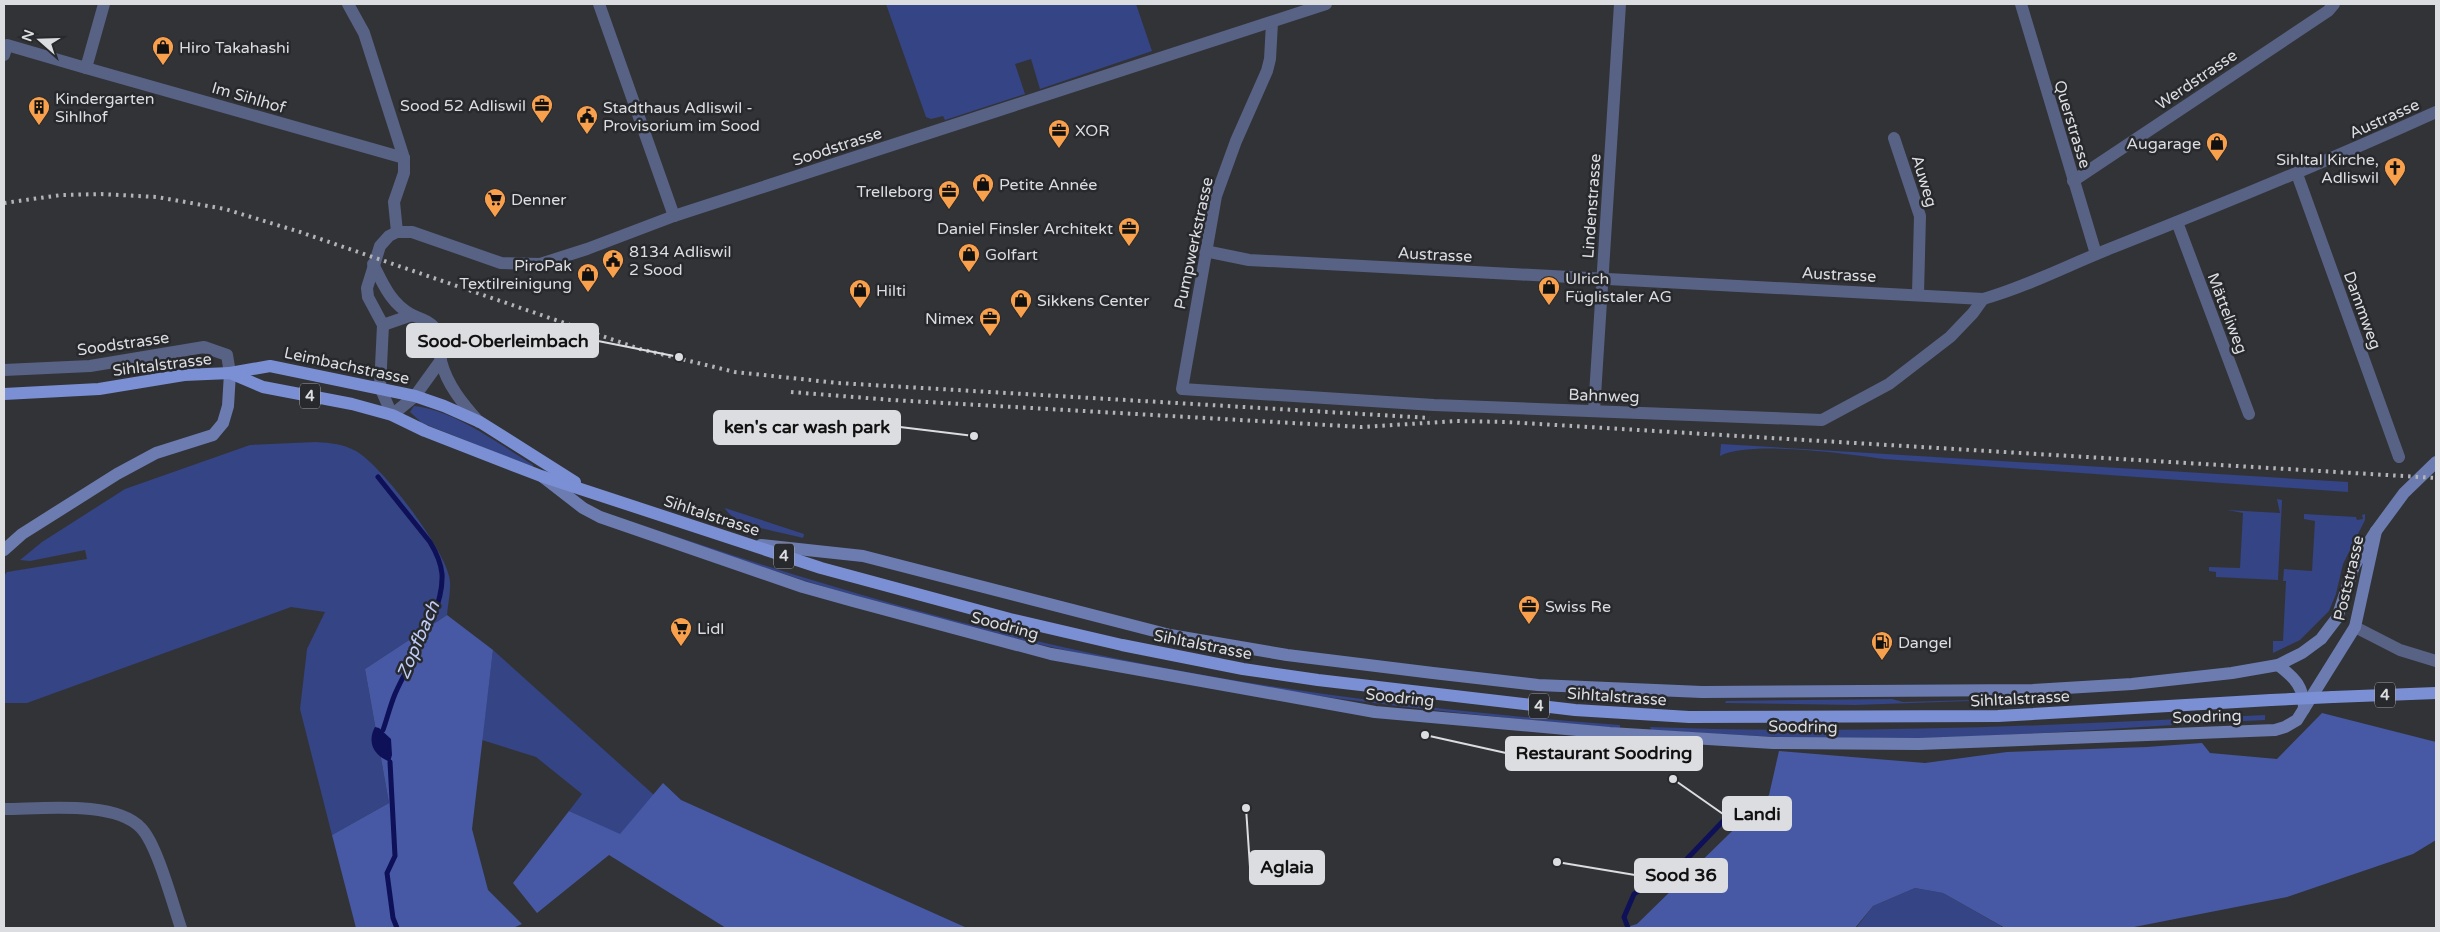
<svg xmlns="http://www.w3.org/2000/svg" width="2440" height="932" viewBox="0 0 2440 932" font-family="'Varela Round',sans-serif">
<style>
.green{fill:#354484}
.forest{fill:#4759a5}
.water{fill:#0e1058}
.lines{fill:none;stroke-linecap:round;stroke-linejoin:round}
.stream{stroke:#0e1058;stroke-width:5}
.street{stroke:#586284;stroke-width:12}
.secondary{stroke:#6c7cb1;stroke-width:12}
.primary{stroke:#7b8fd4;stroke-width:12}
.rail{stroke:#b3b4b7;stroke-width:4;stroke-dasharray:2.5 5;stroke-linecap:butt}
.primary-bridge{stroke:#7b8fd4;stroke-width:12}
.labels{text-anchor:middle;stroke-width:5;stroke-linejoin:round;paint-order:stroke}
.shield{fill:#28292d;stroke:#a6a7aa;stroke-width:1}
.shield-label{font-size:15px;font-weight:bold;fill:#dcdde0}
.poi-label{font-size:16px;fill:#dcdde0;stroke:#28292d;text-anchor:start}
.street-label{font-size:16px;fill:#dcdde0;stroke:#28292d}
.water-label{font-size:18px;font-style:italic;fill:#bfcdf7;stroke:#28292d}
.leader{fill:none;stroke:#dcdde0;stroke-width:2}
.callout-dot{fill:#dcdde0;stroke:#28292d;stroke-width:2}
.callout{fill:#dcdde0;stroke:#dcdde0;stroke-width:2}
.callout-label{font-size:18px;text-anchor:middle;font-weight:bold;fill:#111}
</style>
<rect width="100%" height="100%" fill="#323337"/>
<g class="green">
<polygon points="886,4 1136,4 1152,51 1040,89 1031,59 1015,64 1025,94 945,120 943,116 931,119 926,117"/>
<path d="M414,406c40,4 85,38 119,59v2l-111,-44 -12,-11z"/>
<path d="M316,442c15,1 27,2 40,9 27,16 86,95 93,125 3,11 -1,27 -2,39l-82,54 24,134 -57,32 -32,-126 7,-60 18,-37 -34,-5 -264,96h-23v-127l3,-4 80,-13 -2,-9 -55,11 -10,-1 22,-18 83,-53 125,-44z"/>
<path d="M1721,444l627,38v10l-464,-33c-35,-5 -135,-19 -164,-3z"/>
<polygon points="2277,499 2282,500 2278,580 2216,577 2216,572 2209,571 2209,567 2240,568 2243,513 2227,510 2280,513"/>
<path d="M725,508l79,26 -1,4c-18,-5 -70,-12 -78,-30z"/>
<polygon points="2304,514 2356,517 2357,520 2363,519 2362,515 2365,514 2365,520 2343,564 2336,594 2329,611 2300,640 2273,653 2273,641 2283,641 2286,581 2283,581 2284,569 2312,571 2315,521 2304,519"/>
<path d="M634,522c130,45 260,85 394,117 194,46 392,71 592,86v3c-194,-16 -388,-38 -578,-83 -89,-21 -177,-44 -264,-73 -48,-15 -96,-33 -144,-50z"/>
<polygon points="493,650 654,795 620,835 569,811 582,794 536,757 482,740"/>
<polygon points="2082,697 1855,705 1725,703 1726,701 1892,699 1903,702"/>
<path d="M2265,715v5c-128,6 -257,18 -386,19 -76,1 -152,-5 -228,-9l-1,-3c206,8 410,-2 615,-12z"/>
<polygon points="1915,888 1943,893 2001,926 2001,928 1856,928 1873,906"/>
</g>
<g class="forest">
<polygon points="447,615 493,650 472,829 488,890 522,924 513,928 356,928 332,835 389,803 365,669"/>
<polygon points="2322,713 2436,742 2436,840 2413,854 2287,897 2129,928 2005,928 1943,893 1915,888 1873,906 1855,928 1624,928 1637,924 1769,795 1779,751 1925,763 2007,752 2147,747 2202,743 2210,753 2277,759"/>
<polygon points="663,783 681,800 967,928 726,928 609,855 537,913 513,883 569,811 620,834"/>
</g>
<path class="water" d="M375,727l4,1 12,11 1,16 -2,7c-17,-7 -23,-20 -15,-35z"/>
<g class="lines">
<g class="stream">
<path d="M378,477l52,65c6,10 11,21 12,32 2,39 -32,85 -47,120 -5,12 -8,25 -12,36"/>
<polyline points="390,762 395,856 387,873 393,918 397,928"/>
<polyline points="1628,928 1624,917 1634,894 1684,862 1726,818"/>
</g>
<g class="street">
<polyline points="348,4 364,33 404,158 404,173 394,202 397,232"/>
<polyline points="599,4 674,216"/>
<polyline points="2021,4 2096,254"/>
<polyline points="1272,23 1270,59 1267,71 1236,141 1216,196 1182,389 1434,405 1822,420 1889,384 1950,337 1973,313 1983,299"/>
<polyline points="4,55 7,45 86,68 104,4"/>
<polyline points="86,68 404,158"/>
<polyline points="1894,138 1920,216 1918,294"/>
<polyline points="2297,174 2399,457"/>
<polyline points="2073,181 2328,11 2334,4"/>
<polyline points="2177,222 2249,414"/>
<path d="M1205,251l44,9 734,39c46,-13 87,-35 131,-52 109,-43 216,-87 322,-135"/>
<path d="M373,264c10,20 18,40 39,51 9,4 16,5 23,13 9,10 3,21 6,33 6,24 22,43 38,61"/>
<polyline points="383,325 412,315"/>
<polyline points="441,360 415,396 392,415 380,387 383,325 368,297 367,288 380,246 389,236 397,232 412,232 501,263 540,264 587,249 674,216 1326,4"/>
<polyline points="4,370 90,366 204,347 227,355 230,373"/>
<polyline points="1594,411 1620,4"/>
<polyline points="2355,627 2400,650 2436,661"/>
<path d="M4,809c37,0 111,-9 137,19 16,16 32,77 40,100"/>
</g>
<g class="secondary">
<polyline points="543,477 583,508 600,517 803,587 853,601 1051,654 1375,712 1610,733 1773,743 1919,744 2275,730 2285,727 2297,720 2355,627 2376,531"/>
<polyline points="761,545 863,556 1170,635 1287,655 1433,673 1538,685 1702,692 2033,690 2132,684 2232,673 2278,665 2302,653 2321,639 2337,618 2354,566 2376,531 2404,493 2436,462"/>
<polyline points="4,550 22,534 117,474 156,453 213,435 223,423 228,406 230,373"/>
<path d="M2278,665c17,13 26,22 26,44"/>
</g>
<g class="primary">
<polyline points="230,373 270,366 415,396 444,406 480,422 575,482"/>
<polyline points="4,394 99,389 184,375 230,373 263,387 352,404 392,415 425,431 541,476 821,568 1010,619 1122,645 1243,669 1318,680 1575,710 1689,717 1998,716 2271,700"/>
<polyline points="2333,697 2436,693"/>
</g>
<g class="rail">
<polyline points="4,203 61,195 101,194 157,197 225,209 300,232 640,349 735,372 838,383 1430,418"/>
<polyline points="791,392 892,400 1362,427 1457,421 1506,422 2436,478"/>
</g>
<polyline class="primary-bridge" points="2271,700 2333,697"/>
</g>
<defs>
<g id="shop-pin" transform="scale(1.125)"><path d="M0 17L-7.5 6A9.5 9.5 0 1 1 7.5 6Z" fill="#f9a04c" stroke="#28292d"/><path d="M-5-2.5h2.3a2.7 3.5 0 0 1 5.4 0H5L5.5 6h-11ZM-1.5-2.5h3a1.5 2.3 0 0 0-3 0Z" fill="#111"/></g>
<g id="office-pin" transform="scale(1.125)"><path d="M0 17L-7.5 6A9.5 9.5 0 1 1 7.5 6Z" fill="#f9a04c" stroke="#28292d"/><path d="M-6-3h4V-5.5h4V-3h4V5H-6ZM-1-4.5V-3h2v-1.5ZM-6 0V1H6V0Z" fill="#111"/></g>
<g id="building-pin" transform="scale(1.125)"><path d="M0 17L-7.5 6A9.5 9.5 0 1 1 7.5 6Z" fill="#f9a04c" stroke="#28292d"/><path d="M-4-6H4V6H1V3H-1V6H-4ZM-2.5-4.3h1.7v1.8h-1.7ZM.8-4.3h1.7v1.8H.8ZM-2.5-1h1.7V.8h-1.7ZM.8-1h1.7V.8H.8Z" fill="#111"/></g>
<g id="civic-pin" transform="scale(1.125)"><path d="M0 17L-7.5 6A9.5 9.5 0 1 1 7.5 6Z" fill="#f9a04c" stroke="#28292d"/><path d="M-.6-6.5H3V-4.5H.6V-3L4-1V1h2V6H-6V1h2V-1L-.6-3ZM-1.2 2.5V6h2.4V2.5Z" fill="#111"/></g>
<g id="church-pin" transform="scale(1.125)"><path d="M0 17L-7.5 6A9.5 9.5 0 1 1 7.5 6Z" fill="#f9a04c" stroke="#28292d"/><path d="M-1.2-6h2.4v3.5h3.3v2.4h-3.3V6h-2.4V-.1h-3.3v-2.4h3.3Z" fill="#111"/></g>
<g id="supermarket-pin" transform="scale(1.125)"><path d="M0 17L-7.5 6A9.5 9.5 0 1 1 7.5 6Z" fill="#f9a04c" stroke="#28292d"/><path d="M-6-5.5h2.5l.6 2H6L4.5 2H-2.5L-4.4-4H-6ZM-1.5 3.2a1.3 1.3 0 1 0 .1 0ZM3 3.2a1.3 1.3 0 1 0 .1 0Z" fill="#111"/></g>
<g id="fuel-pin" transform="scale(1.125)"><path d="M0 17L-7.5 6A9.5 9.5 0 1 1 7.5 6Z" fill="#f9a04c" stroke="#28292d"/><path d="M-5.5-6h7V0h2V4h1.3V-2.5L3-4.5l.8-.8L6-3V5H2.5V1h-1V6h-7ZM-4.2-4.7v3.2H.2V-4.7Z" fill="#111"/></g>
</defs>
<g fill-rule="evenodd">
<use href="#shop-pin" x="163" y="47"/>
<use href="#office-pin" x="542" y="105"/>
<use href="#building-pin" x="39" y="107"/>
<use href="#civic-pin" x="587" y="116"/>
<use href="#office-pin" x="1059" y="130"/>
<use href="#shop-pin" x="2217" y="143"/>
<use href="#church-pin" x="2395" y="168"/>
<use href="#shop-pin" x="983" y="184"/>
<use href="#office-pin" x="949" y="191"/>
<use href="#supermarket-pin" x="495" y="199"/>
<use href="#office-pin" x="1129" y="228"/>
<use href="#shop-pin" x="969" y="254"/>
<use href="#civic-pin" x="613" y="260"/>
<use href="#shop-pin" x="588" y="274"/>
<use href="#shop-pin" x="1549" y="287"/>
<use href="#shop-pin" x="860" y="290"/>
<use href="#shop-pin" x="1021" y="300"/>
<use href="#office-pin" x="990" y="318"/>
<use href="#office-pin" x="1529" y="606"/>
<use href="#supermarket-pin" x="681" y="628"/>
<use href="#fuel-pin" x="1882" y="642"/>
</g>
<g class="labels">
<g class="shield">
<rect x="300" y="383.5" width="20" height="25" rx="4"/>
<rect x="774" y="543.5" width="20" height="25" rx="4"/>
<rect x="2375" y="682.5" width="20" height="25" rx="4"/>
<rect x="1529" y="693.5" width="20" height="25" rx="4"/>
</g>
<g class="shield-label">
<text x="310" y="401">4</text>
<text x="784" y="561">4</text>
<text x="2385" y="700">4</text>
<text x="1539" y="711">4</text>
</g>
<g class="poi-label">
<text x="179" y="53">Hiro Takahashi</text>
<text x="55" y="104">Kindergarten<tspan x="55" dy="18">Sihlhof</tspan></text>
<text x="526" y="111" text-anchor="end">Sood 52 Adliswil</text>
<text x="603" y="113">Stadthaus Adliswil -<tspan x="603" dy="18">Provisorium im Sood</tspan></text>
<text x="1075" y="136">XOR</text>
<text x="2201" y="149" text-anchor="end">Augarage</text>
<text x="2379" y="165" text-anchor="end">Sihltal Kirche,<tspan x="2379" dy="18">Adliswil</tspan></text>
<text x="999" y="190">Petite Année</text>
<text x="933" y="197" text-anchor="end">Trelleborg</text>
<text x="511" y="205">Denner</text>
<text x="1113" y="234" text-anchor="end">Daniel Finsler Architekt</text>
<text x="629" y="257">8134 Adliswil<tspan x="629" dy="18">2 Sood</tspan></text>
<text x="985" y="260">Golfart</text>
<text x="572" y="271" text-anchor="end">PiroPak<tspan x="572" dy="18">Textilreinigung</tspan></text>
<text x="1565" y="284">Ulrich<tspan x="1565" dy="18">Füglistaler AG</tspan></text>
<text x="876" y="296">Hilti</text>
<text x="1037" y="306">Sikkens Center</text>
<text x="974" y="324" text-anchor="end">Nimex</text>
<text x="1545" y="612">Swiss Re</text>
<text x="697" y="634">Lidl</text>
<text x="1898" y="648">Dangel</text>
</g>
<g class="street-label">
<text transform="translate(2196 79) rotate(-34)" y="6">Werdstrasse</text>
<text transform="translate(249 97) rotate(16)" y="6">Im Sihlhof</text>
<text transform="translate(2384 118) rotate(-24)" y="6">Austrasse</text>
<text transform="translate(2073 124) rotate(73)" y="6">Querstrasse</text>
<text transform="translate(837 146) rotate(-18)" y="6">Soodstrasse</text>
<text transform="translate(1925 181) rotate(73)" y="6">Auweg</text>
<text transform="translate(1591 206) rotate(-86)" y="6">Lindenstrasse</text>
<text transform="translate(1193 243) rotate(-78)" y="6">Pumpwerkstrasse</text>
<text transform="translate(1435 254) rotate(3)" y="6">Austrasse</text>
<text transform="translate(1839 274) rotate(3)" y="6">Austrasse</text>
<text transform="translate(2363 310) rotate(70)" y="6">Dammweg</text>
<text transform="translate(2228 313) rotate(69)" y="6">Mätteliweg</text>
<text transform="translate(123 343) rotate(-8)" y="6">Soodstrasse</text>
<text transform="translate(162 364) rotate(-7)" y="6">Sihltalstrasse</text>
<text transform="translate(347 365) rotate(12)" y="6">Leimbachstrasse</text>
<text transform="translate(1604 395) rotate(2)" y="6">Bahnweg</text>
<text transform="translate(712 515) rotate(18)" y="6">Sihltalstrasse</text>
<text transform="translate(2348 578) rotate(-77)" y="6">Poststrasse</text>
<text transform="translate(1005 625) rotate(15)" y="6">Soodring</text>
<text transform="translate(1203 644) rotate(11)" y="6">Sihltalstrasse</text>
<text transform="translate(1617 696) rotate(4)" y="6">Sihltalstrasse</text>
<text transform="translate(1400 697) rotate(6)" y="6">Soodring</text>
<text transform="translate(2020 698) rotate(-3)" y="6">Sihltalstrasse</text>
<text transform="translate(2207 716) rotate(-2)" y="6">Soodring</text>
<text transform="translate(1803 726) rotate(1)" y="6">Soodring</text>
</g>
<g class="water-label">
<text transform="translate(418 640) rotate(-67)" y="6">Zopfbach</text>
</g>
</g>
<path class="leader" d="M679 357L598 341M974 436L900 427M1425 735L1506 753M1673 779L1723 814M1246 808L1250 867M1557 862L1635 875"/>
<g class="callout-dot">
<circle cx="679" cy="357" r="5"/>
<circle cx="974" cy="436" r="5"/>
<circle cx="1425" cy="735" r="5"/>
<circle cx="1673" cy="779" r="5"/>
<circle cx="1246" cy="808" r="5"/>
<circle cx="1557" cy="862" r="5"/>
</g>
<g class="callout">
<rect x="407" y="324" width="191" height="33" rx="5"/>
<rect x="714" y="411" width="186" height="33" rx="5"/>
<rect x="1506" y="737" width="196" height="33" rx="5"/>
<rect x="1723" y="797" width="68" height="33" rx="5"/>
<rect x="1250" y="851" width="74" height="33" rx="5"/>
<rect x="1635" y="859" width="92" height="33" rx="5"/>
</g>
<g class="callout-label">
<text x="503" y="347">Sood-Oberleimbach</text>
<text x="807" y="433">ken's car wash park</text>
<text x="1604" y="759">Restaurant Soodring</text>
<text x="1757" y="820">Landi</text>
<text x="1287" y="873">Aglaia</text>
<text x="1681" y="881">Sood 36</text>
</g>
<rect width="2440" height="932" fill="none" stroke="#dcdde0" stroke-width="10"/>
<g transform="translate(40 40) rotate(290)" stroke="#28292d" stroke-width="4" paint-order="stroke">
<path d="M0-4L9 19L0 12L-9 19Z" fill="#dcdde0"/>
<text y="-8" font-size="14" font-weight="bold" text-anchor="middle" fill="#dcdde0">N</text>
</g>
</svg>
